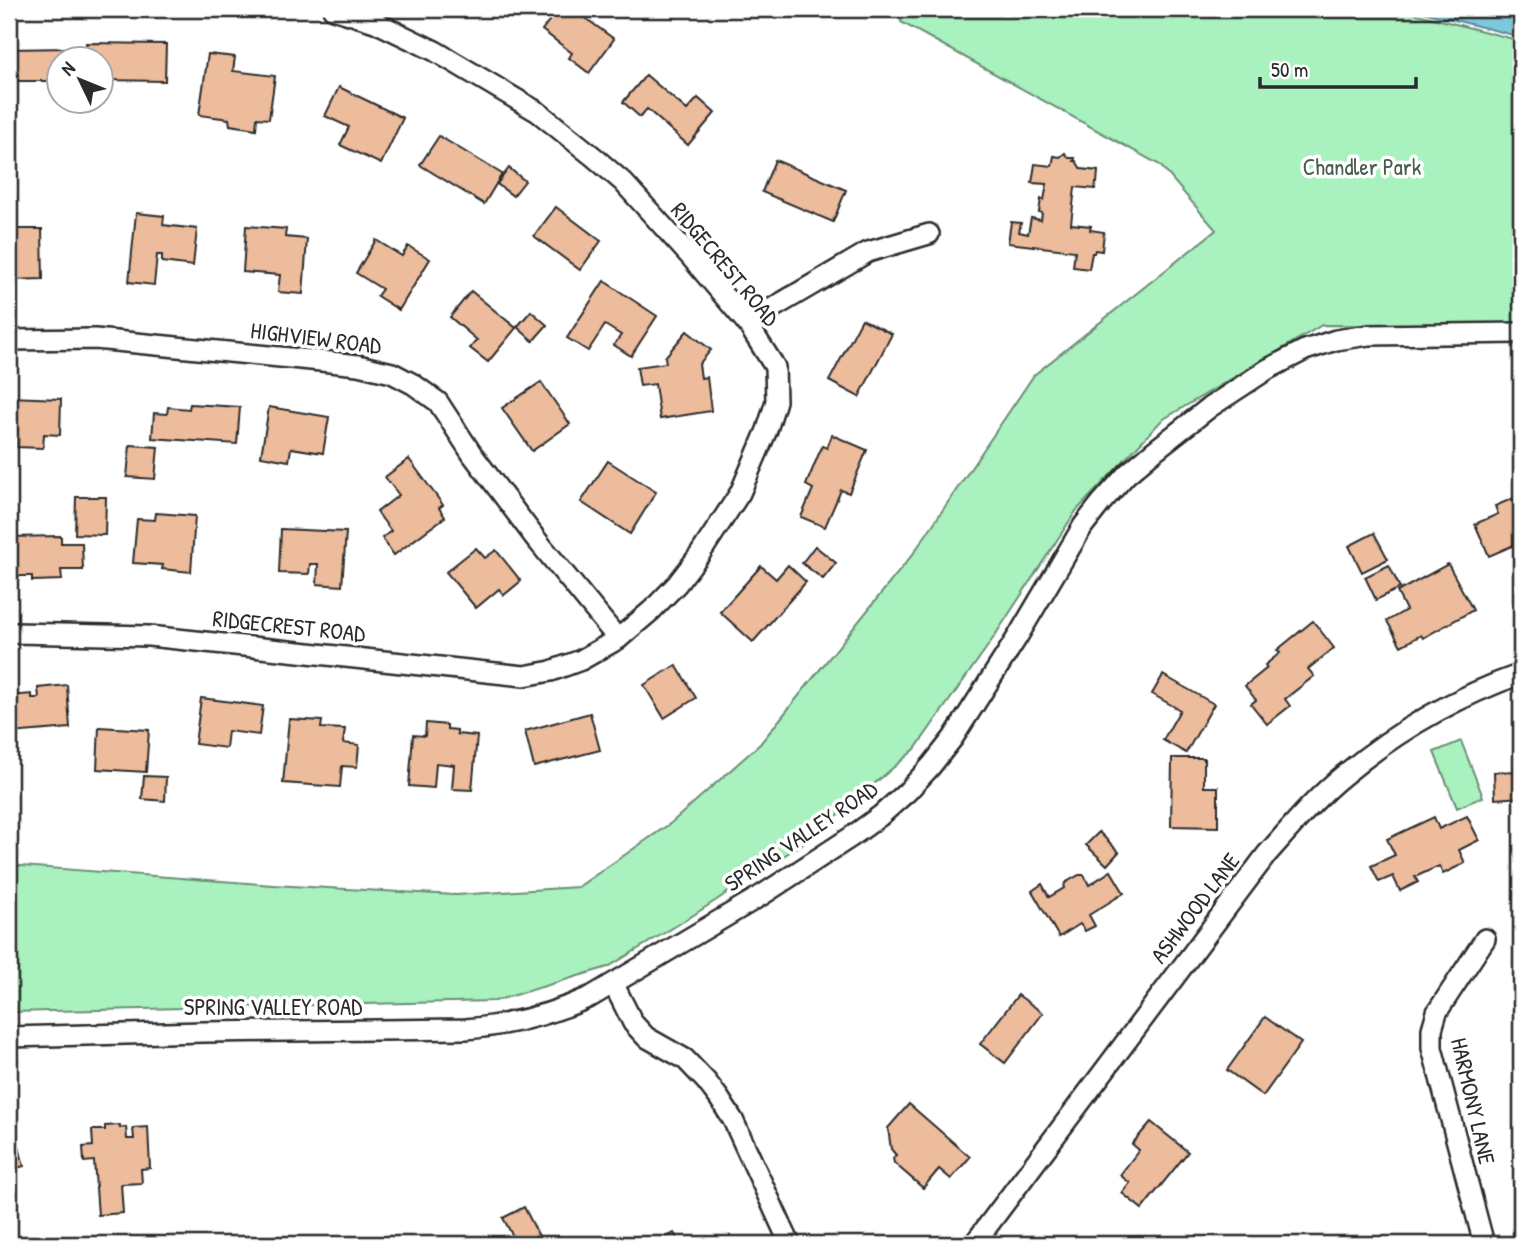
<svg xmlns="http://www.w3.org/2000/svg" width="1530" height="1253" viewBox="0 0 1530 1253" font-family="'Patrick Hand',sans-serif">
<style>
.green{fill:#a9f1be;stroke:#6a8e74;stroke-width:2}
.water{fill:#7dc8dd;stroke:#5c8996;stroke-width:2}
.building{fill:#ecbc9c;stroke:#2b2b2b;stroke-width:2}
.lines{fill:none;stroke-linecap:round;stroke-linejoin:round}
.minor-casing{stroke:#2b2b2b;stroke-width:24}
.minor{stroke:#fff;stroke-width:19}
.labels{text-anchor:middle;stroke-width:7;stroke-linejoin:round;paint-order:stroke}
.park-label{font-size:23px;fill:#4a5c50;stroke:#fff}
.street-label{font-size:23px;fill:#2b2b2b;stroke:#fff}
</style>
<rect width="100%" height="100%" fill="#fff"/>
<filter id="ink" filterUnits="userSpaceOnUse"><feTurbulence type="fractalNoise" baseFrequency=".0143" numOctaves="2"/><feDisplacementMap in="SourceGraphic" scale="14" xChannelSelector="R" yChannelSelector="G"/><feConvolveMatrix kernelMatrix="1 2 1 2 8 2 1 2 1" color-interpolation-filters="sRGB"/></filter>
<g filter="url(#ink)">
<g class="green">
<polygon points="904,9 1398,9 1521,41 1521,326 1322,325 1162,420 1076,511 990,643 915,749 811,838 689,918 608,967 495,1001 9,1012 9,865 273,885 456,895 578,887 671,823 760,744 913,554 1034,375 1216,230 1160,165 901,22"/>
<polygon points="1461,741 1483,797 1457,808 1434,752"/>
</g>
<polygon class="water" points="1411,9 1521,9 1521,37"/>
<g class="building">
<polygon points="558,9 573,9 614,39 589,73 569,58 572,53 542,30"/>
<polygon points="86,43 166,44 165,81 102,80 102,60 86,60"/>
<polygon points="69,48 69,60 60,60 60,81 9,81 9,49"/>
<polygon points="208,54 235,57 233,71 275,76 269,119 257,118 256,129 230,125 229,119 199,115"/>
<polygon points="646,75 687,110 698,98 715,113 688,145 647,109 640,117 623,102"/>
<polygon points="339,87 403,118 381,164 340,145 349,127 325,116"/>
<polygon points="439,136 502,174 484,204 420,165"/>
<polygon points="1065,153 1069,158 1075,158 1074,161 1076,161 1081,169 1098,171 1097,183 1096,183 1095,189 1075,187 1071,224 1091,226 1090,230 1104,232 1102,251 1095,250 1094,253 1092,253 1089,269 1073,267 1075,251 1008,243 1011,222 1021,223 1019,232 1028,234 1031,218 1041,220 1042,213 1039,212 1041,199 1044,200 1047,184 1032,183 1035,164 1052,166 1054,156 1060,157"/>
<polygon points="775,160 846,190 833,222 762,192"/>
<polygon points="509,168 525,181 513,196 497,184"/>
<polygon points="556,207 601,241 580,270 534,236"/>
<polygon points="136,213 164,216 163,225 197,229 193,266 162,262 162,255 157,255 154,285 129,282"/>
<polygon points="246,226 286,229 285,237 307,239 303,294 278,292 280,275 243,272"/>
<polygon points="9,229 42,229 43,279 9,280"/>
<polygon points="376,240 402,256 408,246 430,259 399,310 377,296 382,289 356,273"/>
<polygon points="604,281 657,316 631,356 614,345 621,335 605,325 588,351 567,338"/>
<polygon points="471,291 516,328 488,362 470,348 477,340 450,317"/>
<polygon points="531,311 547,325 533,341 517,327"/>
<polygon points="862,319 892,334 859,397 829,381"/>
<polygon points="687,331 711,350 699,364 701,378 707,377 711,411 660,419 655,384 640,386 637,367 666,363 665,357"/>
<polygon points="541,382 570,424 532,451 502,408"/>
<polygon points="9,397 61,399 60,435 44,434 43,448 16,447 16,437 9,437"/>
<polygon points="190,404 240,407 237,444 152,438 154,413 167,414 168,407 189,409"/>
<polygon points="269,407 329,417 323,453 291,448 289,461 261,456"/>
<polygon points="832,435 867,450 849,493 841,490 825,527 801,517 813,489 806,485 822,446 827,448"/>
<polygon points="130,445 158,447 155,479 127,477"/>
<polygon points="409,459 443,505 439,508 445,517 394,555 382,538 391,531 377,512 399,495 385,477"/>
<polygon points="608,461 656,492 630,534 581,502"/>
<polygon points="1521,495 1521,542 1489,556 1475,524 1498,514 1495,506"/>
<polygon points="76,497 106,497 105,535 75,534"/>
<polygon points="156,513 195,516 191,572 162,569 163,565 133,563 137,519 155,520"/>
<polygon points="281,529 346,532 342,586 317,584 318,564 310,564 309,574 279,573"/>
<polygon points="1374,533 1388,559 1362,572 1349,546"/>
<polygon points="61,536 61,543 82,543 83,570 61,570 62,580 32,581 32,576 9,576 9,537"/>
<polygon points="815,546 836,563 823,579 802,563"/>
<polygon points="476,548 485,558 496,550 521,581 504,595 499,589 476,608 446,572"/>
<polygon points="1448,564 1473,610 1423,638 1421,635 1401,646 1387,621 1406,610 1397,592"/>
<polygon points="788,565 806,582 753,642 720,612 761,566 776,579"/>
<polygon points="1389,565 1400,588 1376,600 1365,577"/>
<polygon points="1313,621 1334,648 1308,669 1314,676 1285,699 1290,706 1267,724 1251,704 1256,700 1245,686 1267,668 1265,665 1280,653 1277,650"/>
<polygon points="676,665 696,698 664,718 644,685"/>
<polygon points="1163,675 1214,704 1186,753 1163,740 1180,710 1152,694"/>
<polygon points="67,685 70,728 11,733 9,696 32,694 32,698 39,698 38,688"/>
<polygon points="201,698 263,706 259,735 228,731 226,748 195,744"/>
<polygon points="590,713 600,750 534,767 525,731"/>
<polygon points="289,719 322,721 321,728 345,729 343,743 359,745 357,767 342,766 340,787 283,783"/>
<polygon points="426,723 447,725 447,729 457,730 457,734 477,736 472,790 452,789 454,765 436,763 434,788 409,786 413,735 425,736"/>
<polygon points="99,727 149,730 146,772 97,769"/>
<polygon points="1172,758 1204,758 1204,787 1218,787 1218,827 1171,826"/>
<polygon points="1520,771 1521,797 1495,799 1494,772"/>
<polygon points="144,776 166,777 165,801 142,799"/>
<polygon points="1467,816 1479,840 1459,850 1465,863 1443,874 1439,866 1415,877 1418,882 1400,891 1393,876 1379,882 1371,866 1395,855 1387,839 1434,817 1439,829"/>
<polygon points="1099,832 1119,852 1107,865 1086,845"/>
<polygon points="1111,871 1124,893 1089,915 1095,926 1085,931 1080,924 1059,937 1032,891 1042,884 1049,897 1064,888 1065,883 1079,875 1084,875 1089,885"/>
<polygon points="1018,995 1043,1013 1005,1063 980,1044"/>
<polygon points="1265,1017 1301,1043 1263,1096 1227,1070"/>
<polygon points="909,1104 970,1157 951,1179 939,1169 923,1188 894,1163 893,1158 896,1155 891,1149 888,1128"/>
<polygon points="1151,1122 1188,1152 1142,1209 1122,1193 1130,1183 1120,1175 1139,1150 1132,1144"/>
<polygon points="13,1124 24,1166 9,1170 9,1125"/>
<polygon points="120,1125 120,1128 126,1127 127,1139 134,1139 133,1128 148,1127 150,1168 141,1169 142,1183 121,1184 123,1213 98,1215 94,1161 84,1162 83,1147 93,1146 92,1130 105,1130 105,1126"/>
<polygon points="524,1207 543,1244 517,1244 503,1218"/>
<polygon points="674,1233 681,1244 655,1244"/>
</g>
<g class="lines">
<g class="minor-casing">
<g id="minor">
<polyline points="747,323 868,252 929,234"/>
<polyline points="9,340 95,339 321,361 358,365 392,373 413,384 438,402 472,454 536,539 618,639"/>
<polyline points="9,634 16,633 149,636 524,676 551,671 581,660 618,639 652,610 677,584 700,554 740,493 767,430 776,401 775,367 747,323 690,256 623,182 594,157 538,112 435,51 375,22 333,9"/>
<polyline points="614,985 633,1023 646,1037 685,1059 706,1081 719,1098 733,1120 790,1244"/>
<path d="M9,1037l195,-5 262,-3c45,-4 85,-14 126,-33l170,-101 89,-58 29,-21 27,-24 24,-26 22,-28 65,-102 65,-110 18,-23 26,-29 27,-23 56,-44 58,-38 37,-19 31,-10 33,-5 152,-2"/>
<path d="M974,1244l293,-390c25,-28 49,-57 78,-80 52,-43 113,-78 176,-100"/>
<polyline points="1484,1244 1432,1048 1432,1029 1437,1012 1485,939"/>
</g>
</g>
<use href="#minor" class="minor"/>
</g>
</g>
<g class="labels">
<g class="park-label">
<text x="1362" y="175">Chandler Park</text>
</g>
<g class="street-label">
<text transform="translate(725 264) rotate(50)" y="8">RIDGECREST ROAD</text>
<text transform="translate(316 338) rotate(7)" y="8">HIGHVIEW ROAD</text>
<text transform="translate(289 626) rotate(6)" y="8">RIDGECREST ROAD</text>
<text transform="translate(801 836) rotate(-34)" y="8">SPRING VALLEY ROAD</text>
<text transform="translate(1195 908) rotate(-53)" y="8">ASHWOOD LANE</text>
<text x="273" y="1015">SPRING VALLEY ROAD</text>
<text transform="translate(1473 1101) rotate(77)" y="8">HARMONY LANE</text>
</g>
</g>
<rect width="1530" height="1253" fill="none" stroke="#fff" stroke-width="35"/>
<rect x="18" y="18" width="1495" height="1218" fill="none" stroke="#2b2b2b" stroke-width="2.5" filter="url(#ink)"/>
<g transform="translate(80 80) rotate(313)"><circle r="33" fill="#ffffff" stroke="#aaaaaa" stroke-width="2"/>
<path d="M0-5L12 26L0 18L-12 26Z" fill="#2b2b2b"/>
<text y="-10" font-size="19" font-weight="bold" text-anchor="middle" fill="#2b2b2b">N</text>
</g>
<path d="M1260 77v10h156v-10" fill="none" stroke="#2b2b2b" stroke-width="3.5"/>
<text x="1271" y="77" font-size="21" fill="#2b2b2b" stroke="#ffffff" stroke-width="5" paint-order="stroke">50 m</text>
</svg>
